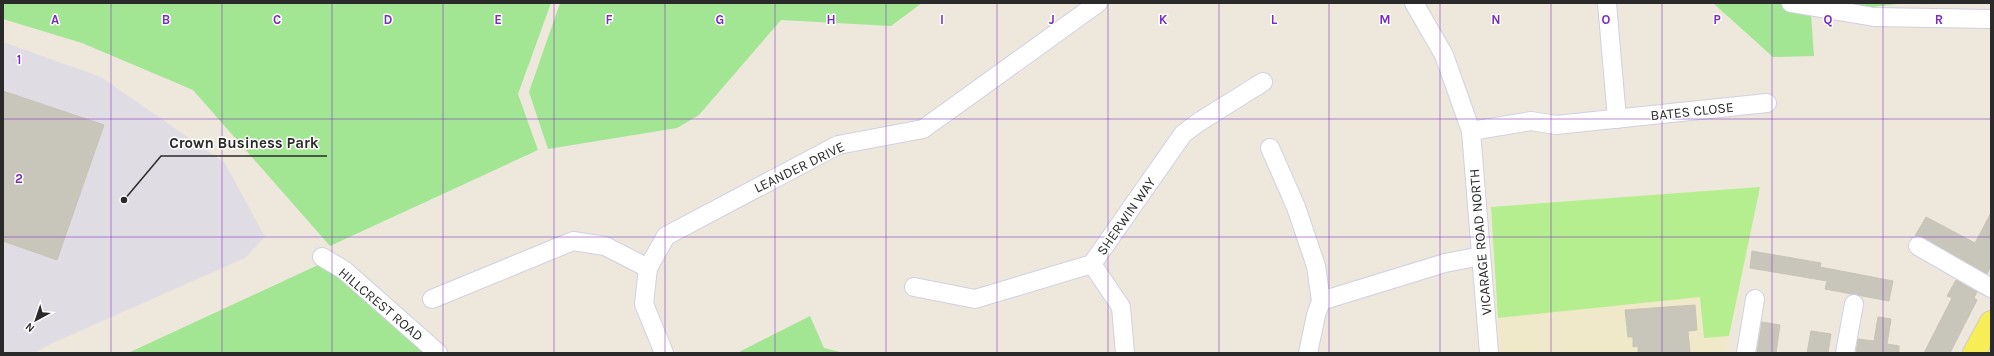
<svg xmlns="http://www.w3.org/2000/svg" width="1994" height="356" viewBox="0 0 1994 356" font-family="Karla,sans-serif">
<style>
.industrial{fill:#e0dce4}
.education{fill:#efe9c9}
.green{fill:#a2e694}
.pitch{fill:#b5ee8f}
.building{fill:#c8c5ba;stroke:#c8c4b4}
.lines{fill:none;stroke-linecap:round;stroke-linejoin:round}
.street-casing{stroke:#d0d0e3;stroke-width:20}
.primary-casing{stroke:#ccc;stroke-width:24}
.street{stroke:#fff;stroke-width:18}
.primary{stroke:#f7ee55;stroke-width:22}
.grid{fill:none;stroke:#7b2cbf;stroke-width:1;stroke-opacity:0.55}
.labels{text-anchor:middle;stroke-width:3;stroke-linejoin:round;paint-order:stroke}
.street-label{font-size:14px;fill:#2a2a2a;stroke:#fff}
.grid-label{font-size:13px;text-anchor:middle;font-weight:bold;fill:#7b2cbf;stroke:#fff;stroke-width:3;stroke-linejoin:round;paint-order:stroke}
.leader{fill:none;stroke:#2a2a2a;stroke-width:1.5}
.callout-dot{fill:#2a2a2a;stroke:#fff;stroke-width:1.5}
.callout-label{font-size:15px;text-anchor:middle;font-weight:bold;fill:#2a2a2a;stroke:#fff;stroke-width:3;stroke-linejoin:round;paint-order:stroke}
</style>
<rect width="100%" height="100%" fill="#ede8db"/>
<polygon class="industrial" points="3,42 101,77 225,163 265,237 245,258 57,341 34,353 3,353"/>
<polygon class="education" points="1760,187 1726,353 1500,353 1491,207"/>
<g class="green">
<polygon points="3,3 551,3 518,94 538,150 330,246 193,90 82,43 3,19"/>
<polygon points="560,3 922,3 891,26 781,20 699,115 677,128 548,149 529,92"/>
<polygon points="1713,3 1906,3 1811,14 1814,56 1773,57"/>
<polygon points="318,265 347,283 426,353 128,353"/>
<polygon points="810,316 824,348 844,353 739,353 739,352"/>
</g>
<polygon class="pitch" points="1760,187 1729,336 1704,338 1700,297 1498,318 1491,207"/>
<g class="building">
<polygon points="3,91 104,125 57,260 3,241"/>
<polygon points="1991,213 1991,266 1987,274 1923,237 1915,236 1926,217 1975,243"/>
<polygon points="1752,251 1821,263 1820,267 1893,281 1889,301 1825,289 1827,281 1750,268"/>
<polygon points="1956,280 1977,292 1974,298 1977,300 1950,353 1924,353 1952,298 1947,296"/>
<polygon points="1695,305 1697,330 1688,331 1690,353 1638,353 1638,346 1633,347 1633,337 1628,337 1625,310"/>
<polygon points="1878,317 1891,319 1887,344 1899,346 1899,353 1856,353 1858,339 1874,341"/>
<polygon points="1762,322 1780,325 1776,353 1757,353"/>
<polygon points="1811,331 1831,334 1828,353 1807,353"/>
</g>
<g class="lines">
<g class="street-casing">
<g id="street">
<polyline points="1414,3 1444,55 1471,131 1489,353"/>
<polyline points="1607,3 1617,119"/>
<polyline points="1791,3 1874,17 1991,19"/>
<polyline points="1471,131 1531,121 1556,125 1767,103"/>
<polyline points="1270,148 1296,207 1316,266 1321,301 1316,315 1308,353"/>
<polyline points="1918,246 1991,288"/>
<polyline points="322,257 344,270 438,353"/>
<polyline points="1092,264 1121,307 1125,353"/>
<polyline points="914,287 975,299 1092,264 1183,134 1199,122 1263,82"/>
<polyline points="432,299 573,241 605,246 648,268"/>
<polyline points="1321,301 1445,263 1481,256"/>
<polyline points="664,353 644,304 648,268 666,236 838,145 923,129 1098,3"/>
<polyline points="1746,353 1755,299"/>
<polyline points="1845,353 1854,304"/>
</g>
</g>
<g class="primary-casing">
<polyline id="primary" points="1974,353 1991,322"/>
</g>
<use href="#street" class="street"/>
<use href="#primary" class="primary"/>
</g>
<path class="grid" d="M111,3v350M222,3v350M332,3v350M443,3v350M554,3v350M665,3v350M775,3v350M886,3v350M997,3v350M1108,3v350M1219,3v350M1329,3v350M1440,3v350M1551,3v350M1662,3v350M1772,3v350M1883,3v350M3,119h1988M3,237h1988"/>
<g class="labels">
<g class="street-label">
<text transform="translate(1692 111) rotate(-6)" y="5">BATES CLOSE</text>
<text transform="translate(799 167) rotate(-26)" y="5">LEANDER DRIVE</text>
<text transform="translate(1126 216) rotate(-55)" y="5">SHERWIN WAY</text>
<text transform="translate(1480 242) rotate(-95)" y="5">VICARAGE ROAD NORTH</text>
<text transform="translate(381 304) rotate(40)" y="5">HILLCREST ROAD</text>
</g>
</g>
<g class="grid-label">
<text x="55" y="24">A</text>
<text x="166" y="24">B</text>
<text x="277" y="24">C</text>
<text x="388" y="24">D</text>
<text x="498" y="24">E</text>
<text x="609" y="24">F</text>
<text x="720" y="24">G</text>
<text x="831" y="24">H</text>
<text x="942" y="24">I</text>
<text x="1052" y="24">J</text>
<text x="1163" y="24">K</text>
<text x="1274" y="24">L</text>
<text x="1385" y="24">M</text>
<text x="1496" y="24">N</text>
<text x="1606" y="24">O</text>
<text x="1717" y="24">P</text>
<text x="1828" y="24">Q</text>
<text x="1939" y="24">R</text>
<text x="19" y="64">1</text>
<text x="19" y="183">2</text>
</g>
<path class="leader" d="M124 200L161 156H327"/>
<circle class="callout-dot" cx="124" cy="200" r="4"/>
<g class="callout-label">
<text x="244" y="148">Crown Business Park</text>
</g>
<rect width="1994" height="356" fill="none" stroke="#2a2a2a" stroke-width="8"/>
<g transform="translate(36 320) rotate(220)" stroke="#ffffff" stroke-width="3" paint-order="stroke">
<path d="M0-3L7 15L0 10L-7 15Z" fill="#2a2a2a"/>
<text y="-6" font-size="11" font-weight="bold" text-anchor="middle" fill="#2a2a2a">N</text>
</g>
</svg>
